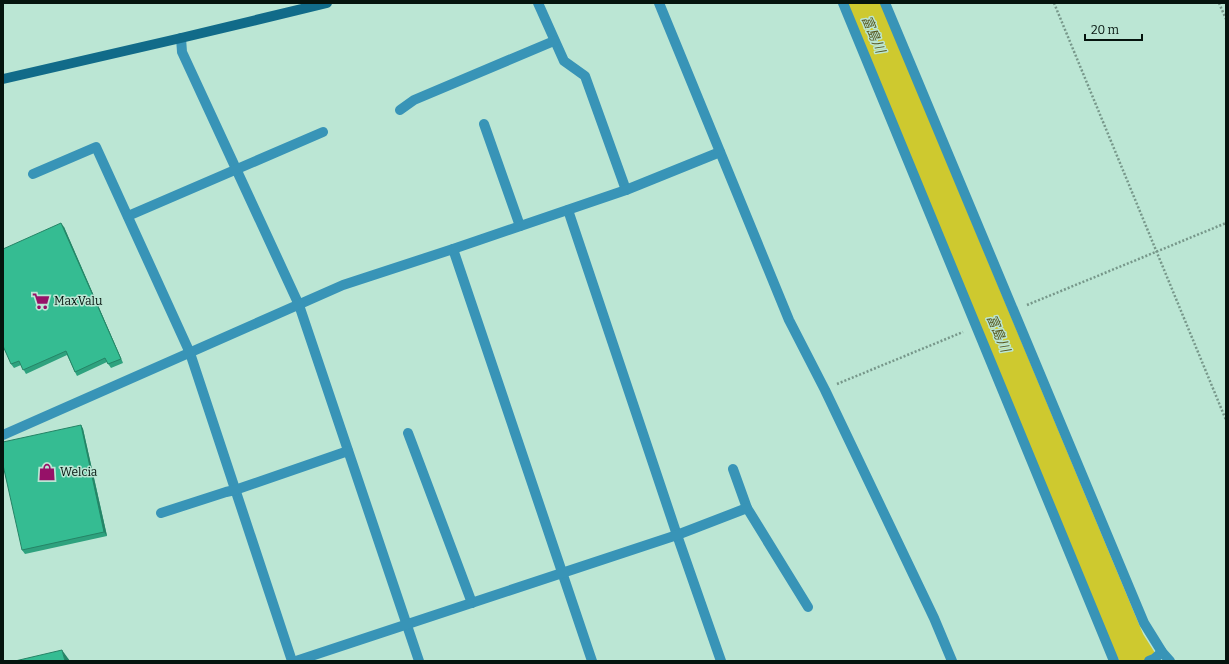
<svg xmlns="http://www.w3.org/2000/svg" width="1229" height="664" viewBox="0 0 1229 664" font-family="Bitter,'Noto Sans JP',serif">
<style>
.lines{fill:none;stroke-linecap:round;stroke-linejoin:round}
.river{stroke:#cec92f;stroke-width:34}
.path{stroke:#77978a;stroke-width:2.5;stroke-dasharray:2 2;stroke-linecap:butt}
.street{stroke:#3894b7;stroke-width:10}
.secondary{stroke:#116b89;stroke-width:10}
.wall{fill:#2ea27e}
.shaded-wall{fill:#258466}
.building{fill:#35bc92;stroke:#258466}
.labels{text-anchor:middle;stroke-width:3;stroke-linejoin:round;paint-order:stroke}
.poi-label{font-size:12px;fill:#05140e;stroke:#bbe6d4;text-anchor:start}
.water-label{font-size:13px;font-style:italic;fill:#56551c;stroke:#bbe6d4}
</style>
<rect width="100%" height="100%" fill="#bbe6d4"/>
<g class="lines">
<polyline class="river" points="862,3 1128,642 1140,661"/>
<g class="path">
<polyline points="1054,3 1226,420"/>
<polyline points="1219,3 1226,19"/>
<polyline points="1027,305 1226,223"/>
<polyline points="990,321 1000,317"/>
<polyline points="837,384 963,332"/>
</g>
<g class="street">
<polyline points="538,3 564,61 585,76 626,190"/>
<polyline points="659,3 789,320 825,390 934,618 952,661"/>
<polyline points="843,3 1114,661"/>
<polyline points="885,3 1144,623 1162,652 1170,661"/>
<polyline points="181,38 182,52 299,305 419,661"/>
<polyline points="400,110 414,100 554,41"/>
<polyline points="484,124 520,226"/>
<polyline points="33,174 96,147 190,353 292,661"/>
<polyline points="568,210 677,535 721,661"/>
<polyline points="128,216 323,132"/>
<polyline points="453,249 592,661"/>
<polyline points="408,433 472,603"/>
<polyline points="3,435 343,285 453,249 626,190 720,152"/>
<polyline points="733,469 747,508 808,607"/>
<polyline points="161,513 226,492 235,490 348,451"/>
<polyline points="296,661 677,535 747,508"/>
<polyline points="1149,661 1154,659 1162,652"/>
</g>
<polyline class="secondary" points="3,79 181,38 327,3"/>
</g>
<g class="wall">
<polygon points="64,227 123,363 111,368 107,362 77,376 75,372 67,355 26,374 21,365 14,368 11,364"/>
<polygon points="81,425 83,429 107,536 25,554 22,550"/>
</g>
<g class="shaded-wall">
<polygon points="61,223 64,227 123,363 121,359"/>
<polygon points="81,425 83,429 107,536 104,532"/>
<polygon points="62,650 70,661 65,661"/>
</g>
<g class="building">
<polygon points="61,223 121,359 108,364 105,358 75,372 66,351 23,370 19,361 11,364 3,346 3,249"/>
<polygon points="81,425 104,532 22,550 3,465 3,442"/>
<polygon points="62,650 65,661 15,661"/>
</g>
<defs>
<g id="supermarket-bare" transform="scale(1.38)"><path d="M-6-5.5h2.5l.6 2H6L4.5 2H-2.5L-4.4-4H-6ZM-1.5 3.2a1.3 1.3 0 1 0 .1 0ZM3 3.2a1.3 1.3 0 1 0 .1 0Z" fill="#961168" stroke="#bbe6d4" stroke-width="2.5" paint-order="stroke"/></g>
<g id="shop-bare" transform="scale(1.38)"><path d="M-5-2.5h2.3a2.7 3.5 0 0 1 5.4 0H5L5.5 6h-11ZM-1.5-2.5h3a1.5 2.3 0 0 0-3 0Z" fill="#961168" stroke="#bbe6d4" stroke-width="2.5" paint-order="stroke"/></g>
</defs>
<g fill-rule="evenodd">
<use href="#supermarket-bare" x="41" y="301"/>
<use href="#shop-bare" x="47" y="472"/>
</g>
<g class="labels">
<g class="poi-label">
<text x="54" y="305">MaxValu</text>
<text x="60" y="476">Welcia</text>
</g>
<g class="water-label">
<text transform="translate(874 34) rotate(67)" y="5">富島川</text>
<text transform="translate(999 333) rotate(67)" y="5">富島川</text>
</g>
</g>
<rect width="1229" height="664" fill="none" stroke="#05140e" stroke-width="8"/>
<path d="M1085 34v6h57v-6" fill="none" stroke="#05140e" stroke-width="2"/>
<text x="1091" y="34" font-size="12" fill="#05140e" stroke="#bbe6d4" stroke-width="3" paint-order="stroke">20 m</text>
</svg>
